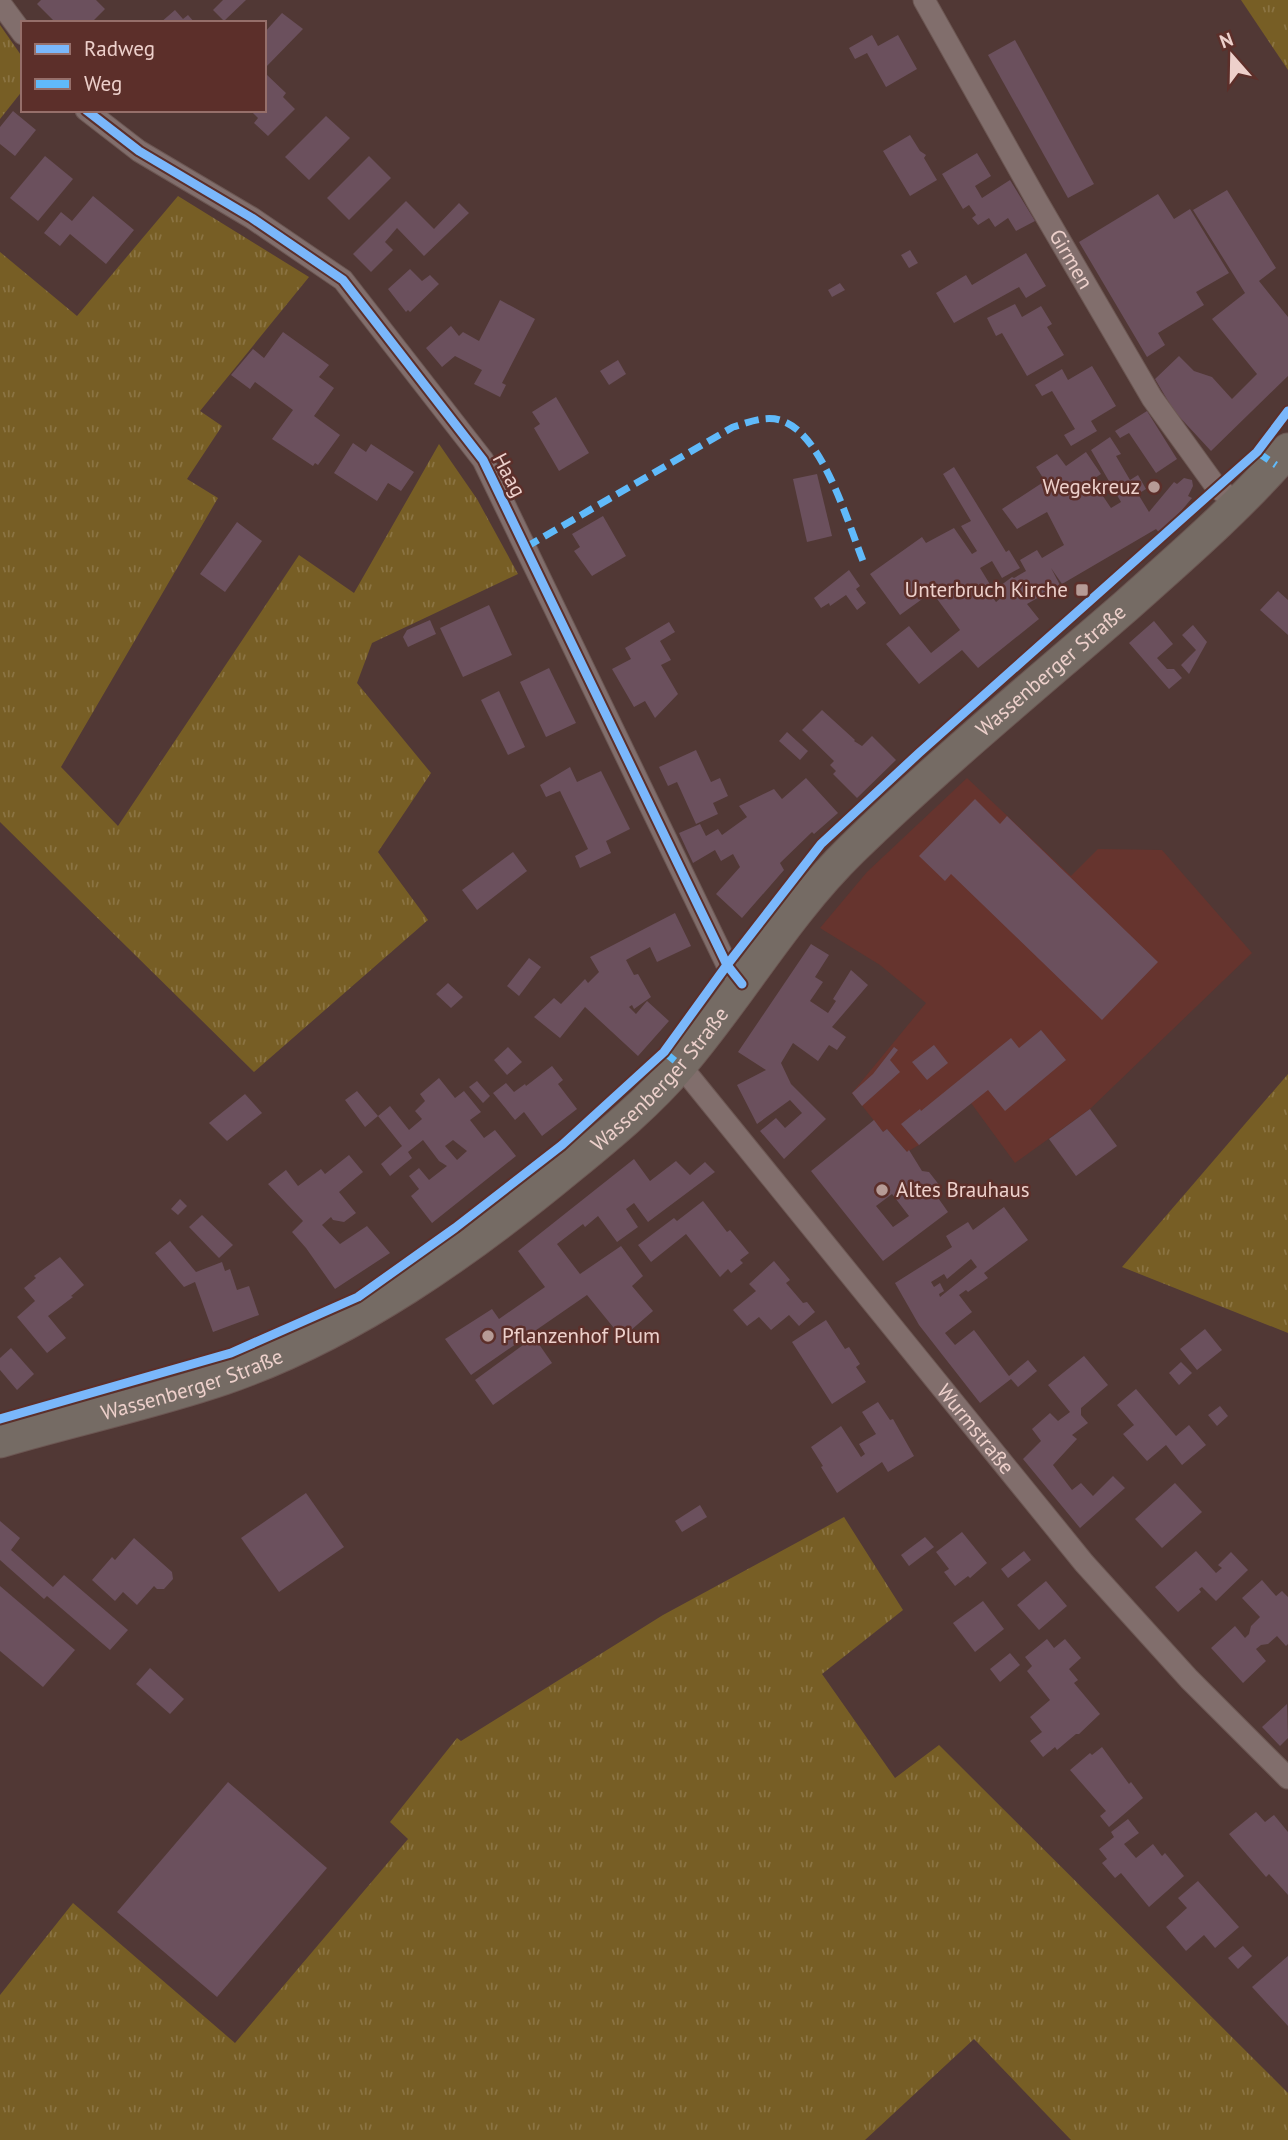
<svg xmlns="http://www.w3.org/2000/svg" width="1288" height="2140" viewBox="0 0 1288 2140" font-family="'PT Sans',sans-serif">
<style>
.built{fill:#66342e}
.grass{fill:url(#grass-tufts)}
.building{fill:#6b505d;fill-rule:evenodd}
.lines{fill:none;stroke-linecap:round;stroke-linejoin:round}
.street-casing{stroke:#6c5753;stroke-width:23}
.primary-casing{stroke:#6c5753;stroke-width:35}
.street{stroke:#816e6c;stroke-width:21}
.primary{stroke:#756b64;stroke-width:33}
.quiet{stroke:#60bafa;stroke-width:7;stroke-dasharray:14 7;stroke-linecap:butt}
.cycleway-casing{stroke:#5c2f2a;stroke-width:13}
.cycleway{stroke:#7ab7fb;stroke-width:9}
.poi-dot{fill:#b69b96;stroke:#5c2f2a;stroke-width:2.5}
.labels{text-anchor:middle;stroke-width:5;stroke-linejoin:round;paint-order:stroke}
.street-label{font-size:21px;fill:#edd0cb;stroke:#5c2f2a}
.poi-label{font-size:21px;fill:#edd0cb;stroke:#5c2f2a;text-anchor:end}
</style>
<defs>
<pattern id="grass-tufts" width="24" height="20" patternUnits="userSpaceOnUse" patternTransform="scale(1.75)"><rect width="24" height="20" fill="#775e25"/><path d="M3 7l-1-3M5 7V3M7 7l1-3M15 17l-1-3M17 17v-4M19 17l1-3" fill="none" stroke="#8b7443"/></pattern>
</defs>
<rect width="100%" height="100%" fill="#513835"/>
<polygon class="built" points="967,778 1071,876 1098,849 1162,850 1252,953 1090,1109 1015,1163 971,1103 919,1145 907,1152 887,1129 883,1132 852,1093 926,1003 880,965 820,928 867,872"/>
<g class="grass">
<polygon points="1241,0 1288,0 1288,70"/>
<polygon points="0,25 23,58 23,90 0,119"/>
<polygon points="178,196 309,277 200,411 222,426 187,479 218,498 61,767 118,826 299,555 354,593 439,444 477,499 518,574 372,643 357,683 431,773 378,852 428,920 254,1072 0,822 0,252 77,316"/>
<polygon points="1288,1074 1288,1333 1122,1267"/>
<polygon points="844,1517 903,1610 822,1674 895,1778 939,1745 1288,2093 1288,2140 1071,2140 974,2039 865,2140 0,2140 0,1995 73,1903 235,2043 408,1839 390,1822 457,1738 461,1741 663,1615"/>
</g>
<g class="building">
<polygon points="41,0 96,0 105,9 91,23 52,23 54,21 37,4"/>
<polygon points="223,0 246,0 224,21 213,10"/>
<polygon points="175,10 183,19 188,15 195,23 160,23"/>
<polygon points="282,13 303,29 264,69 264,33"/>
<polygon points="872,35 878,46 898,35 917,69 886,87 867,53 855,59 849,48"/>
<polygon points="1015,40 1094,184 1068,198 988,55"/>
<polygon points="266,74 286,93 283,97 295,109 268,136 254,123 258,118 250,110 264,110"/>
<polygon points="13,111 36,130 15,156 0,144 0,127"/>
<polygon points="326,116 350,138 309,180 285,157"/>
<polygon points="910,135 920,151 926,155 924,158 937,180 910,196 883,151"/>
<polygon points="977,153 991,176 975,186 982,198 1010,180 1035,221 1016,231 1008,218 995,227 989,218 978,225 972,218 976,215 969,205 963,209 942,174"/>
<polygon points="45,156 73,179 38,221 10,198"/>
<polygon points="369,156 391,178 349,220 327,198"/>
<polygon points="1227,190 1276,268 1259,281 1288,317 1288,376 1211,451 1174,411 1155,379 1179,356 1194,371 1212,377 1232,399 1257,374 1212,319 1245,293 1193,210"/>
<polygon points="1158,194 1174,219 1190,209 1229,273 1196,292 1204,305 1158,333 1165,345 1147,357 1079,242"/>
<polygon points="93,196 134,230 106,264 70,234 60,246 44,233 61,212 72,221"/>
<polygon points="406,201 434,229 459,203 469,213 424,256 397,228 385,242 393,250 371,272 353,254"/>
<polygon points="910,250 918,263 909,268 901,255"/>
<polygon points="1026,253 1046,286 1026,298 1019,287 954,323 936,293 966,275 972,285"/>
<polygon points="410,269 422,281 430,275 439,284 410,312 408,310 406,312 388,289"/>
<polygon points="840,283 845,290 832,297 828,290"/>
<polygon points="500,300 535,319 502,383 506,385 500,397 474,384 482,370 455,356 442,367 426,348 451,326 459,336 463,332 479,341"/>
<polygon points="1015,304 1022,317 1041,306 1052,324 1047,327 1064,355 1027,376 1002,333 996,336 987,318"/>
<polygon points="283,332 329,365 319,377 334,388 314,416 340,435 318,465 315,463 313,466 272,439 293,410 255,382 250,389 231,375 253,349 264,358"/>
<polygon points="618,360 626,374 609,385 600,371"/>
<polygon points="1092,366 1116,406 1091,421 1097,431 1071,446 1064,435 1075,429 1052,391 1042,396 1035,385 1062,369 1068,380"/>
<polygon points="556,397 589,453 559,471 534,428 540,424 532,412"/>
<polygon points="1147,411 1177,459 1156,473 1129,433 1120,438 1115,431"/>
<polygon points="1110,437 1121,454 1116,456 1130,480 1138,475 1146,489 1138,494 1149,512 1174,482 1177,484 1184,478 1192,480 1193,486 1188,496 1192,498 1161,535 1156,529 1062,584 1051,568 1060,585 1027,604 1039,619 978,668 962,650 919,684 886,644 909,626 931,653 960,630 932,592 900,615 870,574 922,537 926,543 954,528 972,554 977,551 961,526 971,521 943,474 954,467 1006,552 1009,550 1020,568 1002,578 992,561 980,568 991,586 987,589 996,602 1002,597 996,589 1012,577 1014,578 1026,571 1020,560 1037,550 1042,558 1064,545 1047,512 1017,529 1002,509 1045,481 1036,467 1057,454 1066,466 1086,452 1101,474 1092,480 1111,508 1121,502 1091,450"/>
<polygon points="353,443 366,452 371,444 414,472 401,491 388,483 377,501 334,473"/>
<polygon points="817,474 832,536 807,542 793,479"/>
<polygon points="603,516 626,556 592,576 574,551 580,547 572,534"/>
<polygon points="237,522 262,541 225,592 200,574"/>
<polygon points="849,570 860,586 856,589 866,603 857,610 846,595 830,606 829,603 821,608 814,598"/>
<polygon points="1278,591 1288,600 1288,635 1260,610"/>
<polygon points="489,605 512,655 463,677 440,628"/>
<polygon points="430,620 436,634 408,647 403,637 407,630"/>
<polygon points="1154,621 1173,644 1157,658 1167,669 1174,669 1182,678 1169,689 1129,643"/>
<polygon points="669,622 675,632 660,641 671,660 661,665 678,694 655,718 645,701 634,707 612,669 631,659 625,648"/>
<polygon points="1193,625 1207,642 1189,674 1181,665 1196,650 1182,635"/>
<polygon points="549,668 576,723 546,737 520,682"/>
<polygon points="499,691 525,747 508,755 481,700"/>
<polygon points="822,710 855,740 854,741 862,746 872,736 896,760 857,798 833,774 836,771 830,765 834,761 802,730"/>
<polygon points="787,732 808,751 800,760 779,741"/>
<polygon points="696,750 711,782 720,778 728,796 713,803 718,814 696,824 677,782 668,786 659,767"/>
<polygon points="570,767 577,782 601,771 630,829 606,841 611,853 580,868 575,856 588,849 560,791 546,797 540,785"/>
<polygon points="806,778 838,813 814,834 812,832 780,863 784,870 742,918 716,894 740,867 733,854 721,861 715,850 693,863 679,833 700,824 706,836 718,829 722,835 747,817 739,806 774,789 782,799"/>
<polygon points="975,799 1000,824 1007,816 1158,962 1102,1020 951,874 945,881 919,856"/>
<polygon points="513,852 527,871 477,910 462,890"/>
<polygon points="675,913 691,946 657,962 650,947 626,960 634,975 638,974 651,997 634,1009 632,1005 629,1007 636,1014 647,1001 669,1021 638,1056 585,1007 560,1038 534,1017 554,998 561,1004 585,979 588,983 599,972 590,957"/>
<polygon points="811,944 829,955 815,977 823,982 810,1001 828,1013 836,1001 833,999 851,970 868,985 832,1027 846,1037 837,1050 829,1045 818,1061 793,1043 781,1063 791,1084 826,1119 784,1159 760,1131 776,1118 785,1128 802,1113 790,1100 757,1124 737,1085 766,1070 738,1052"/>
<polygon points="529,958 541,967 519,996 507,986"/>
<polygon points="448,983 463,997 451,1008 436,994"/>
<polygon points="1041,1030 1066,1060 1005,1111 988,1090 919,1145 901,1124 920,1109 921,1111 1011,1038 1019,1048"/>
<polygon points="934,1045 948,1063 927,1080 912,1062"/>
<polygon points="508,1047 522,1062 507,1075 494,1060"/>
<polygon points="894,1047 898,1050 890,1060 900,1072 862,1106 852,1093 873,1074"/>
<polygon points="552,1066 563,1080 558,1084 577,1109 542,1136 524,1112 515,1120 493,1093 506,1083 514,1092 525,1084 526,1086"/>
<path d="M439,1078l16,20 9,-7 17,21 -11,8 14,18 11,-8 21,26 -84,67 -21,-27 8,-7 -10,-13 10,-8 10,12 18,-14 -8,-5 -16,-21 -15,12 4,6 -22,18 -9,-12 21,-18 -24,-30 -13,11 -20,-27 12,-9 21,25 12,-10 19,24 13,-11 -7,-8 10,-10 -5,-7zM453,1140l14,11 -10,9 -12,-14z"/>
<polygon points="477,1081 490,1096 483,1103 469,1087"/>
<polygon points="245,1094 262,1113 227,1141 209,1123"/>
<polygon points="1090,1109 1117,1146 1076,1176 1049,1139"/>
<path d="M874,1120l9,12 4,-3 20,23 2,-2 13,21 7,1 11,14 -1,7 -3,2 12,17 -65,49 -72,-90zM892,1194l17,22 -16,11 -17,-21z"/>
<polygon points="349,1155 363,1172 339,1192 356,1213 344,1222 333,1220 331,1217 322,1225 340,1244 367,1226 390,1253 335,1289 306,1248 292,1232 303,1221 268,1184 286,1170 298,1186 321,1169 325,1174"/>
<polygon points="634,1159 650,1181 676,1161 690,1175 705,1162 715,1172 648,1222 634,1203 626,1209 638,1227 617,1242 598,1216 585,1227 583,1224 557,1244 580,1274 621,1246 643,1276 632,1286 653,1311 622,1338 587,1295 471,1375 445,1339 492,1309 499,1319 545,1287 518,1251"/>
<polygon points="180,1199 187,1206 178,1215 171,1209"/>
<polygon points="703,1201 727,1232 730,1230 749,1253 740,1260 743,1263 731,1273 728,1269 720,1277 686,1234 651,1262 638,1245 674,1218 677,1221"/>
<path d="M1004,1207l24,33 -44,33 4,5 -20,14 -2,-2 -7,5 13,17 -27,21 10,12 19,-15 35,46 19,-16 9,11 -19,16 -7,-8 -31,24 -61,-78 -24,-42 57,-36 -6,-11 22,-14 5,8zM971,1259l6,8 -37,30 -1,-3 5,-3 -4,-8 -6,4 -3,-5 13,-8 3,5z"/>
<polygon points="202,1215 233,1245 219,1258 189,1227"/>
<polygon points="170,1241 196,1272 222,1262 225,1271 230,1269 237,1290 249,1286 259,1315 213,1332 195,1282 184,1287 155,1253"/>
<polygon points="60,1257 84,1285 71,1296 73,1297 48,1316 66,1338 47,1353 17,1317 35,1301 24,1288 36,1278 34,1276"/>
<polygon points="774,1261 790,1280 786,1283 803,1303 807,1302 815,1312 799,1326 789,1315 771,1330 759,1317 747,1326 733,1310 756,1291 749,1284"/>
<polygon points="826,1320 845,1349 849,1347 860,1364 856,1367 866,1382 832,1404 792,1342"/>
<polygon points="1205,1329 1222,1350 1197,1370 1180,1349"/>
<polygon points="534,1337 552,1363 493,1405 475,1380"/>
<polygon points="11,1348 34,1374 17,1390 0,1370 0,1358"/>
<polygon points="1084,1356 1108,1385 1081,1408 1081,1415 1088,1423 1072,1435 1077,1439 1053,1465 1072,1490 1081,1483 1093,1496 1113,1476 1125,1488 1080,1528 1023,1459 1041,1441 1032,1429 1050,1413 1058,1421 1070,1412 1048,1385"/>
<polygon points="1181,1362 1192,1373 1179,1385 1169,1373"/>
<polygon points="1136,1389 1176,1436 1189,1425 1206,1445 1182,1465 1166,1445 1147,1461 1123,1434 1134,1425 1117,1405"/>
<polygon points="878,1402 890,1420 893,1419 914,1456 888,1472 882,1462 837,1493 821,1467 823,1466 811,1447 841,1426 861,1457 865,1454 859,1444 876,1434 862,1412"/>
<polygon points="1220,1406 1228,1416 1217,1426 1208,1415"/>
<polygon points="1175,1483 1202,1512 1162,1548 1135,1519"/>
<polygon points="306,1493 344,1547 279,1592 241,1538"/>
<polygon points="700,1505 707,1517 682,1532 675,1521"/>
<polygon points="0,1521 20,1538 11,1550 53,1587 64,1575 128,1630 110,1650 47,1596 44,1599 0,1560"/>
<polygon points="962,1532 987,1563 970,1578 968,1576 955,1586 944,1572 949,1569 936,1552"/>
<polygon points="925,1537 934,1547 909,1566 901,1555"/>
<polygon points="134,1538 172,1572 173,1579 164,1589 157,1589 154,1586 137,1605 123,1592 115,1601 92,1580 112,1557 115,1560"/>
<polygon points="1024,1551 1031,1560 1008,1578 1001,1569"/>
<polygon points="1196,1551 1216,1573 1222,1568 1218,1565 1231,1552 1248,1570 1216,1601 1202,1587 1199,1589 1201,1592 1178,1612 1155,1587"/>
<polygon points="1262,1580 1276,1596 1282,1591 1288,1597 1288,1644 1286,1646 1277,1636 1268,1644 1261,1645 1256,1649 1266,1661 1243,1683 1211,1648 1235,1626 1245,1638 1249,1634 1251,1626 1260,1617 1242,1598"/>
<polygon points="1046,1581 1067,1606 1039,1630 1017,1605"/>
<polygon points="0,1586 75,1650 43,1687 0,1651"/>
<polygon points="983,1601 1004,1629 975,1652 953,1623"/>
<polygon points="1047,1639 1054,1648 1065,1639 1081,1658 1069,1669 1078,1680 1074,1683 1100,1714 1079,1734 1076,1734 1057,1750 1055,1747 1043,1757 1030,1741 1042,1732 1030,1717 1050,1700 1027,1671 1032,1666 1025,1657"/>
<polygon points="1010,1653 1020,1665 1000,1682 990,1669"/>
<polygon points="150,1668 184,1699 170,1714 136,1684"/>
<polygon points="1287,1704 1288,1738 1280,1746 1262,1727"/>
<polygon points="1102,1747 1129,1784 1131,1782 1143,1798 1109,1827 1100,1816 1106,1811 1070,1770 1090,1753 1092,1755"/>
<polygon points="228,1782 327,1868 217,1997 117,1912"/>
<polygon points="1256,1812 1265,1822 1274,1815 1288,1832 1288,1895 1269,1874 1266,1877 1229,1834"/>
<polygon points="1128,1819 1139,1833 1124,1844 1136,1858 1153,1844 1162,1856 1165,1853 1184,1876 1149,1907 1121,1873 1115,1878 1102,1863 1107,1859 1099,1849 1114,1837 1111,1832"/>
<polygon points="1198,1881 1239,1927 1215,1948 1204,1935 1186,1951 1166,1927 1187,1908 1178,1898"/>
<polygon points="1243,1946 1252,1956 1238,1969 1228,1958"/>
<polygon points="1288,1956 1288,2026 1252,1987"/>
</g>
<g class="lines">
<g class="street-casing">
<g id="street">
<path id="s1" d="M924,0l113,201 115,197 65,90 21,15"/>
<polyline points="0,3 23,34"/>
<polyline points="86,110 139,151 252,218 343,280 483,460 727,965 742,984"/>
<path id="s2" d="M680,1065l404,498 105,116 99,99"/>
</g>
</g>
<g class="primary-casing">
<g id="primary">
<path id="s3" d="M0,1441c74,-22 151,-38 224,-63 129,-45 243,-126 347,-212 38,-31 78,-64 110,-102 59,-69 105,-151 171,-215 87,-85 182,-163 274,-243 56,-50 113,-99 162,-156"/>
</g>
</g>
<use href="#street" class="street"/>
<use href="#primary" class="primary"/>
<g class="quiet">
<polyline points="1257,452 1276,465"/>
<path d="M526,547l207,-120c17,-5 35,-13 52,-5 39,17 63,101 78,139"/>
<polyline points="664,1052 680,1065"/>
</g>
<g class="cycleway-casing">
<g id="cycleway">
<polyline points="86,110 139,151 252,218 343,280 483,460 727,965 742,984"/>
<polyline points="0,1419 231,1353 358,1297 455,1228 562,1145 664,1052 727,965 821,844 919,753 1257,452 1288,411"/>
</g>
</g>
<use href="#cycleway" class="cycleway"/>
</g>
<g class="poi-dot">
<circle cx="1154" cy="487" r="7"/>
<rect x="1075" y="583" width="14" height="14" rx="3.5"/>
<circle cx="882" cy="1190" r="7"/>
<circle cx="488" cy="1336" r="7"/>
</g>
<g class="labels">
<g class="street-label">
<text dy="7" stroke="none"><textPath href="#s1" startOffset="298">Girmen</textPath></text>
<text transform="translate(509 475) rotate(62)" y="7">Haag</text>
<text dy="7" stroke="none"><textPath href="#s3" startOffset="1334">Wassenberger Straße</textPath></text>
<text dy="7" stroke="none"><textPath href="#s3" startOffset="766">Wassenberger Straße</textPath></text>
<text dy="7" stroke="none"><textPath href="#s3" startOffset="200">Wassenberger Straße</textPath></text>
<text dy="7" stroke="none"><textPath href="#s2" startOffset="469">Wurmstraße</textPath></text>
</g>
<g class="poi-label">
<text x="1140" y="494">Wegekreuz</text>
<text x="1068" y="597">Unterbruch Kirche</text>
<text x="896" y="1197" text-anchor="start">Altes Brauhaus</text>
<text x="502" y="1343" text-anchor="start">Pflanzenhof Plum</text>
</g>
</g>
<rect x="21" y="21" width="245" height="91" fill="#5c2f2a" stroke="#966f6a" stroke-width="2"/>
<rect x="35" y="44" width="35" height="10" fill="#7ab7fb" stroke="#966f6a" stroke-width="2"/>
<text x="84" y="56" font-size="21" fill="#edd0cb">Radweg</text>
<rect x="35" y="79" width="35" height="10" fill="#60bafa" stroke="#966f6a" stroke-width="2"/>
<text x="84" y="91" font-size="21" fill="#edd0cb">Weg</text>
<g transform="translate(1232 56) rotate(340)" stroke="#5c2f2a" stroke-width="5" paint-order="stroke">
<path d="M0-5L12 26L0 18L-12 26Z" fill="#edd0cb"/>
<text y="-10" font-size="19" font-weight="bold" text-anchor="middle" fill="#edd0cb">N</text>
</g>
</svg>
